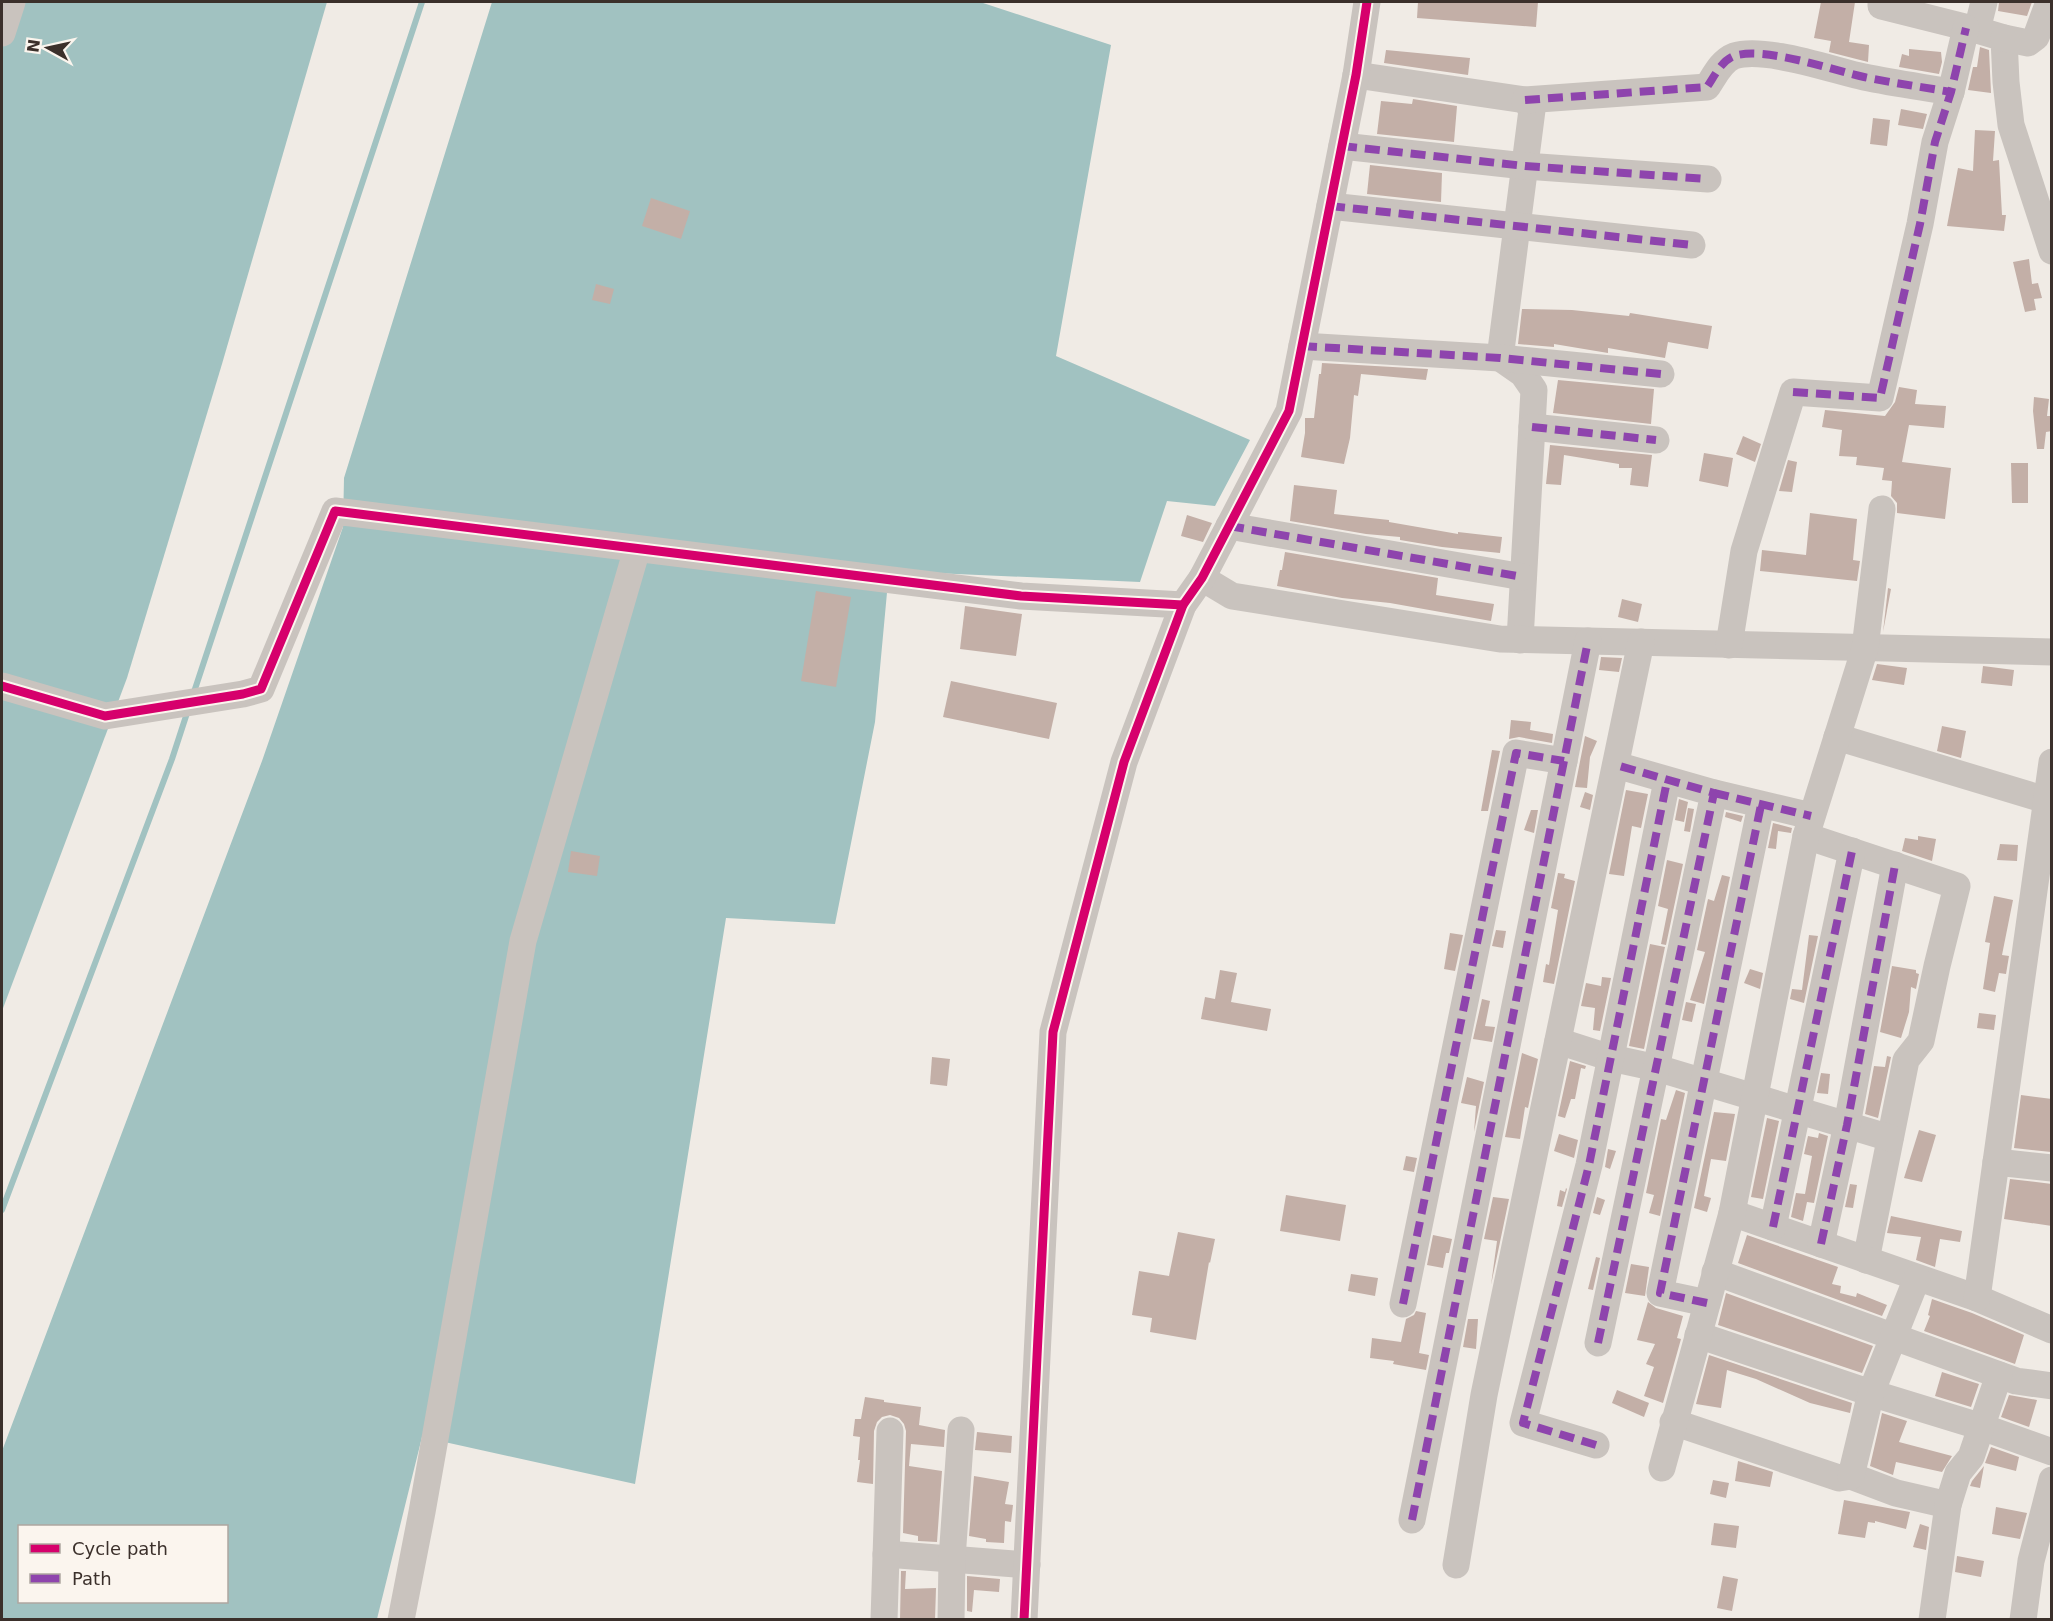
<svg xmlns="http://www.w3.org/2000/svg" width="2053" height="1621" viewBox="0 0 2053 1621" font-family="'DejaVu Sans',sans-serif">
<style>
.water{fill:#a1c2c1;fill-rule:evenodd}
.lines{fill:none;stroke-linecap:round;stroke-linejoin:round}
.stream{stroke:#a1c2c1;stroke-width:6}
.building{fill:#c3afa7}
.minor{stroke:#c9c3be;stroke-width:27}
.quiet{stroke:#8e44ad;stroke-width:8;stroke-dasharray:15 8;stroke-linecap:butt}
.cycleway-casing{stroke:#fbf5ee;stroke-width:13}
.cycleway{stroke:#d6006c;stroke-width:9}
</style>
<rect width="100%" height="100%" fill="#f0ebe5"/>
<g class="water">
<polygon points="2,2 327,2 222,364 127,678 2,1011"/>
<path d="M492,2h488l131,43 -55,311 194,84 -35,66 -48,-5 -27,81 -251,-11 -14,151 -40,202 -109,-6 -91,566 -213,-47 -45,182h-375v-168l260,-690 81,-234 1,-49zM20,1526h206v76h-206z"/>
</g>
<g class="lines">
<g class="stream">
<polyline points="193,695 422,2"/>
<polyline points="2,1210 172,759 188,710"/>
</g>
</g>
<g class="building">
<polygon points="1418,2 1538,2 1536,27 1417,18"/>
<polygon points="1821,2 1855,2 1849,42 1869,45 1868,62 1829,52 1831,41 1814,38"/>
<polygon points="1999,2 2032,2 2027,16 1998,11"/>
<polygon points="1980,47 1989,50 1991,93 1968,90 1973,67 1977,67"/>
<polygon points="1909,49 1941,52 1942,62 1939,74 1899,67 1902,54 1909,56"/>
<polygon points="1386,50 1470,58 1468,75 1384,63"/>
<polygon points="1413,99 1457,106 1454,142 1377,134 1381,101 1412,104"/>
<polygon points="1901,109 1927,114 1923,129 1898,125"/>
<polygon points="1873,118 1890,120 1887,146 1870,144"/>
<polygon points="1975,130 1995,131 1993,161 1999,160 2002,215 2006,215 2004,231 1947,226 1958,168 1973,171"/>
<polygon points="1370,165 1442,173 1441,202 1367,194"/>
<polygon points="651,198 690,211 681,239 642,226"/>
<polygon points="2029,259 2032,284 2038,283 2042,298 2034,299 2036,310 2025,312 2013,262"/>
<polygon points="596,284 614,289 610,304 592,300"/>
<polygon points="1522,309 1572,310 1629,316 1630,313 1712,326 1708,349 1668,342 1665,358 1608,348 1608,353 1554,344 1554,347 1518,344"/>
<polygon points="1322,363 1428,369 1426,380 1361,374 1358,396 1354,395 1350,438 1344,464 1301,457 1305,433 1305,418 1314,418 1319,374 1321,374"/>
<polygon points="1558,380 1654,389 1651,424 1553,413"/>
<polygon points="1899,387 1917,390 1915,404 1946,406 1944,428 1909,425 1902,462 1951,468 1945,519 1897,513 1897,503 1891,496 1892,481 1882,480 1884,468 1856,465 1857,457 1839,456 1842,430 1822,427 1825,410 1885,416 1895,402"/>
<polygon points="2034,397 2049,399 2047,416 2052,416 2052,431 2046,432 2044,449 2037,449 2033,411"/>
<polygon points="1743,436 1761,444 1755,462 1736,454"/>
<polygon points="1550,445 1652,455 1648,487 1630,485 1632,468 1619,468 1619,464 1564,455 1561,485 1546,484"/>
<polygon points="1704,453 1733,458 1728,487 1699,481"/>
<polygon points="1788,460 1797,462 1792,492 1779,491"/>
<polygon points="2011,463 2028,463 2028,503 2012,503"/>
<polygon points="1294,485 1337,490 1334,514 1389,520 1389,522 1458,534 1458,532 1502,537 1500,553 1442,547 1400,540 1400,537 1366,534 1290,521"/>
<polygon points="1810,513 1857,519 1853,560 1860,561 1857,581 1760,571 1762,550 1806,555"/>
<polygon points="1187,515 1212,523 1203,542 1181,536"/>
<polygon points="1285,552 1438,578 1436,595 1494,604 1491,621 1390,603 1342,598 1277,586 1280,570 1282,570"/>
<polygon points="1888,588 1891,589 1883,632"/>
<polygon points="816,591 851,597 836,687 801,681"/>
<polygon points="1622,599 1642,604 1638,622 1618,617"/>
<polygon points="965,606 1022,614 1016,656 960,649"/>
<polygon points="1601,657 1622,658 1619,672 1599,670"/>
<polygon points="1877,664 1907,668 1904,685 1872,680"/>
<polygon points="1983,666 2014,670 2012,686 1981,683"/>
<polygon points="951,681 1057,703 1049,739 943,717"/>
<polygon points="1511,720 1531,722 1530,730 1553,734 1552,743 1519,737 1509,739"/>
<polygon points="1942,726 1966,731 1961,758 1937,751"/>
<polygon points="1585,736 1597,741 1590,757 1587,788 1575,787"/>
<polygon points="1492,750 1500,751 1488,811 1481,811"/>
<polygon points="1626,790 1648,794 1641,828 1632,826 1624,876 1609,874"/>
<polygon points="1585,792 1593,795 1590,810 1580,807"/>
<polygon points="1679,799 1688,802 1684,822 1675,820"/>
<polygon points="1688,808 1694,809 1690,832 1684,831"/>
<polygon points="1531,810 1538,810 1534,833 1524,830"/>
<polygon points="1726,812 1743,816 1741,822 1725,817"/>
<polygon points="1773,823 1792,828 1791,833 1778,831 1776,849 1768,848"/>
<polygon points="1918,836 1936,839 1932,861 1902,851 1905,838 1918,840"/>
<polygon points="2000,844 2018,845 2017,861 1997,860"/>
<polygon points="571,851 600,856 597,876 568,872"/>
<polygon points="1667,860 1683,864 1666,945 1661,944 1668,909 1658,906"/>
<polygon points="1558,873 1565,874 1564,878 1575,881 1554,984 1543,982 1546,964 1549,965 1558,910 1551,908"/>
<polygon points="1722,875 1730,877 1704,1004 1690,1000 1705,952 1697,950 1708,899 1714,901"/>
<polygon points="1994,896 2013,900 2002,955 2009,956 2006,974 1999,973 1995,992 1983,989 1990,943 1985,942"/>
<polygon points="1496,930 1506,931 1503,948 1492,946"/>
<polygon points="1450,933 1463,935 1455,971 1444,969"/>
<polygon points="1809,935 1818,936 1804,1003 1790,999 1792,989 1802,990"/>
<polygon points="1650,944 1665,947 1644,1049 1629,1046"/>
<polygon points="1892,966 1916,970 1916,973 1919,974 1916,989 1911,987 1909,1012 1901,1038 1880,1032"/>
<polygon points="1750,969 1763,973 1760,989 1744,983"/>
<polygon points="1220,970 1237,973 1231,1002 1271,1009 1267,1031 1201,1019 1205,997 1215,999"/>
<polygon points="1602,977 1611,978 1600,1031 1593,1030 1595,1008 1581,1006 1586,983 1601,986"/>
<polygon points="1482,999 1490,1001 1485,1026 1495,1027 1492,1042 1473,1039"/>
<polygon points="1686,1002 1696,1004 1692,1022 1682,1020"/>
<polygon points="1979,1013 1996,1015 1994,1030 1977,1028"/>
<polygon points="1522,1053 1538,1059 1528,1108 1525,1107 1520,1139 1505,1137"/>
<polygon points="1887,1056 1891,1057 1878,1118 1865,1114 1874,1066 1885,1067"/>
<polygon points="932,1057 950,1059 947,1086 930,1084"/>
<polygon points="1570,1061 1586,1066 1585,1069 1581,1068 1575,1099 1571,1099 1565,1118 1558,1116"/>
<polygon points="1821,1073 1830,1074 1828,1094 1817,1093"/>
<polygon points="1467,1077 1484,1082 1474,1132 1476,1106 1461,1103"/>
<polygon points="1676,1090 1685,1093 1660,1216 1649,1213 1654,1195 1646,1193 1661,1119 1666,1120"/>
<polygon points="2021,1095 2052,1099 2051,1152 2014,1148"/>
<polygon points="1714,1112 1735,1114 1726,1161 1711,1159 1704,1196 1711,1198 1707,1212 1694,1208"/>
<polygon points="1767,1118 1779,1121 1763,1199 1751,1197"/>
<polygon points="1919,1130 1936,1135 1922,1182 1904,1178"/>
<polygon points="1819,1133 1828,1136 1814,1203 1807,1202 1803,1221 1791,1217 1796,1193 1805,1194 1812,1156 1804,1154 1808,1136 1818,1138"/>
<polygon points="1559,1134 1578,1140 1574,1158 1554,1151"/>
<polygon points="1608,1149 1616,1151 1610,1169 1605,1167"/>
<polygon points="1406,1156 1417,1158 1414,1172 1403,1170"/>
<polygon points="2010,1179 2052,1184 2052,1226 2004,1219"/>
<polygon points="1850,1184 1857,1185 1853,1208 1845,1207"/>
<polygon points="1566,1188 1567,1189 1562,1207 1557,1206 1560,1190 1565,1192"/>
<polygon points="1286,1195 1346,1205 1340,1241 1280,1231"/>
<polygon points="1493,1197 1509,1199 1491,1285 1497,1241 1484,1239"/>
<polygon points="1597,1197 1605,1200 1600,1215 1593,1213"/>
<polygon points="1891,1216 1962,1231 1960,1242 1940,1239 1935,1267 1916,1260 1921,1237 1887,1233"/>
<polygon points="1178,1232 1215,1239 1210,1263 1209,1262 1196,1340 1150,1332 1152,1318 1132,1315 1139,1271 1169,1276"/>
<polygon points="1433,1235 1452,1239 1449,1253 1446,1253 1443,1268 1427,1265"/>
<polygon points="1747,1235 1838,1267 1832,1284 1841,1286 1840,1293 1856,1297 1857,1293 1887,1305 1882,1316 1738,1263"/>
<polygon points="1596,1257 1600,1258 1593,1290 1588,1289"/>
<polygon points="1631,1264 1649,1267 1645,1296 1625,1293"/>
<polygon points="1351,1274 1378,1278 1375,1296 1348,1291"/>
<polygon points="1726,1293 1873,1346 1862,1373 1718,1325"/>
<polygon points="1932,1299 1972,1313 2024,1335 2015,1364 1924,1331 1930,1316 1928,1315"/>
<polygon points="1648,1302 1656,1308 1683,1316 1677,1338 1681,1339 1663,1403 1644,1396 1654,1367 1646,1364 1655,1344 1637,1340"/>
<polygon points="1416,1311 1426,1313 1419,1353 1429,1355 1426,1370 1393,1364 1394,1361 1370,1358 1372,1338 1401,1342 1406,1319 1414,1315"/>
<polygon points="1468,1319 1478,1319 1476,1349 1463,1347"/>
<polygon points="1709,1355 1852,1403 1850,1413 1810,1403 1756,1379 1727,1370 1721,1408 1696,1404"/>
<polygon points="1942,1372 1979,1384 1971,1407 1935,1396"/>
<polygon points="1617,1390 1649,1403 1644,1417 1612,1403"/>
<polygon points="2009,1395 2037,1400 2029,1427 2001,1417"/>
<polygon points="865,1397 884,1400 884,1402 921,1407 919,1425 945,1430 944,1447 911,1444 909,1466 942,1471 937,1542 918,1541 918,1536 903,1533 906,1431 904,1424 899,1418 890,1415 882,1417 877,1422 874,1431 873,1484 857,1482 860,1460 858,1460 860,1437 853,1436 855,1419 861,1419"/>
<polygon points="1882,1413 1907,1421 1899,1442 1952,1456 1942,1472 1896,1462 1893,1475 1870,1466"/>
<polygon points="977,1432 1012,1436 1011,1453 975,1450"/>
<polygon points="1991,1447 2019,1457 2016,1471 1985,1463"/>
<polygon points="1738,1461 1773,1472 1770,1487 1735,1481"/>
<polygon points="1984,1466 1980,1488 1970,1486 1972,1481"/>
<polygon points="974,1476 1009,1482 1005,1504 1013,1505 1011,1522 1005,1521 1004,1543 986,1542 986,1539 969,1536"/>
<polygon points="1713,1480 1729,1483 1726,1498 1710,1494"/>
<polygon points="1844,1500 1910,1512 1906,1529 1875,1521 1875,1523 1868,1522 1865,1538 1838,1534"/>
<polygon points="1996,1507 2027,1513 2020,1539 1992,1534"/>
<polygon points="1714,1523 1739,1526 1736,1548 1711,1545"/>
<polygon points="1920,1524 1929,1527 1926,1550 1913,1547"/>
<polygon points="1957,1556 1984,1561 1981,1577 1955,1572"/>
<polygon points="901,1571 906,1571 905,1589 936,1588 935,1620 900,1620"/>
<polygon points="967,1576 1000,1579 999,1592 974,1590 972,1612 967,1611"/>
<polygon points="1723,1576 1738,1579 1732,1611 1717,1608"/>
</g>
<g class="lines">
<g class="minor">
<polyline points="1881,2 1881,6 1977,30"/>
<polyline points="1984,2 1977,30 2004,38 2006,82 2011,125 2052,251"/>
<polyline points="2,33 12,2"/>
<polyline points="2004,38 2028,43 2036,37 2049,2"/>
<polyline points="1356,75 1525,100 1532,110 1500,358 1523,374 1534,390 1520,640"/>
<path d="M1525,100l182,-13c7,-10 14,-26 27,-31 30,-10 98,14 130,21 29,6 58,10 87,15"/>
<polyline points="1342,146 1525,166 1708,179"/>
<polyline points="1330,206 1692,245"/>
<polyline points="1302,346 1500,358 1661,374"/>
<polyline points="1532,427 1656,440"/>
<polyline points="1229,526 1523,577"/>
<polyline points="1202,578 1232,596 1500,639 2052,652"/>
<polyline points="1729,645 1744,551 1793,392 1880,398 1920,224 1935,142 1951,92 1966,28"/>
<polyline points="2,686 105,716 243,694 261,689 335,511 1021,596 1183,605"/>
<polyline points="1837,737 2046,800"/>
<polyline points="1714,793 1811,816"/>
<polyline points="1806,836 1957,886 1937,966 1921,1041 1906,1060 1866,1260"/>
<polyline points="1558,1041 1611,1058 1657,1068 1890,1138"/>
<polyline points="1996,1162 2052,1168"/>
<polyline points="1732,1213 1977,1298 2052,1330"/>
<polyline points="1773,1227 1852,851"/>
<polyline points="1821,1244 1847,1125 1895,865"/>
<polyline points="1715,1272 2016,1381 2052,1386"/>
<polyline points="1977,1298 2052,762"/>
<polyline points="1707,1303 1660,1293 1761,805"/>
<polyline points="1403,1304 1516,753 1564,761"/>
<polyline points="1698,1335 1871,1393 1982,1427 2052,1452"/>
<polyline points="1598,1343 1714,793 1616,765"/>
<polyline points="1673,1422 1839,1478 1851,1476 1896,1493 1948,1505"/>
<polyline points="1596,1445 1523,1423 1589,1165 1667,781"/>
<polyline points="1662,1468 1732,1213 1806,836 1865,648 1882,509"/>
<polyline points="1851,1476 1871,1393 1917,1278"/>
<polyline points="1412,1520 1588,641"/>
<polyline points="886,1554 1027,1565"/>
<polyline points="1456,1565 1484,1395 1641,642"/>
<polyline points="401,1620 422,1512 523,941 637,549"/>
<polyline points="884,1620 890,1431"/>
<polyline points="951,1620 952,1559 961,1430"/>
<polyline points="1024,1620 1053,1032 1124,762 1183,605 1202,578 1289,411 1356,75 1367,2"/>
<polyline points="1932,1620 1948,1505 1958,1473 1971,1457 1999,1375"/>
<polyline points="2023,1620 2031,1561 2052,1480"/>
</g>
<g class="quiet">
<path d="M1525,100l182,-13c7,-10 14,-26 27,-31 30,-10 98,14 130,21 29,6 58,10 87,15"/>
<polyline points="1342,146 1525,166 1708,179"/>
<polyline points="1330,206 1692,245"/>
<polyline points="1302,346 1500,358 1661,374"/>
<polyline points="1793,392 1880,398 1920,224 1935,142 1951,92 1966,28"/>
<polyline points="1532,427 1656,440"/>
<polyline points="1229,526 1523,577"/>
<polyline points="1714,793 1811,816"/>
<polyline points="1773,1227 1852,851"/>
<polyline points="1821,1244 1847,1125 1895,865"/>
<polyline points="1707,1303 1660,1293 1761,805"/>
<polyline points="1403,1304 1516,753 1564,761"/>
<polyline points="1598,1343 1714,793 1616,765"/>
<polyline points="1596,1445 1523,1423 1589,1165 1667,781"/>
<polyline points="1412,1520 1588,641"/>
</g>
<g class="cycleway-casing">
<g id="cycleway">
<polyline points="2,686 105,716 243,694 261,689 335,511 1021,596 1183,605"/>
<polyline points="1024,1620 1053,1032 1124,762 1183,605 1202,578 1289,411 1356,75 1367,2"/>
</g>
</g>
<use href="#cycleway" class="cycleway"/>
</g>
<rect width="2053" height="1621" fill="none" stroke="#3b302b" stroke-width="6"/>
<rect x="18" y="1525" width="210" height="78" fill="#fbf5ee" stroke="#aea6a0" stroke-width="1.5"/>
<rect x="30" y="1544" width="30" height="9" fill="#d6006c" stroke="#aea6a0" stroke-width="1.5"/>
<text x="72" y="1555" font-size="18" fill="#3b302b">Cycle path</text>
<rect x="30" y="1574" width="30" height="9" fill="#8e44ad" stroke="#aea6a0" stroke-width="1.5"/>
<text x="72" y="1585" font-size="18" fill="#3b302b">Path</text>
<g transform="translate(48 48) rotate(278)" stroke="#fbf5ee" stroke-width="4.5" paint-order="stroke">
<path d="M0-4.5L10 22L0 15L-10 22Z" fill="#3b302b"/>
<text y="-9" font-size="16" font-weight="bold" text-anchor="middle" fill="#3b302b">N</text>
</g>
</svg>
